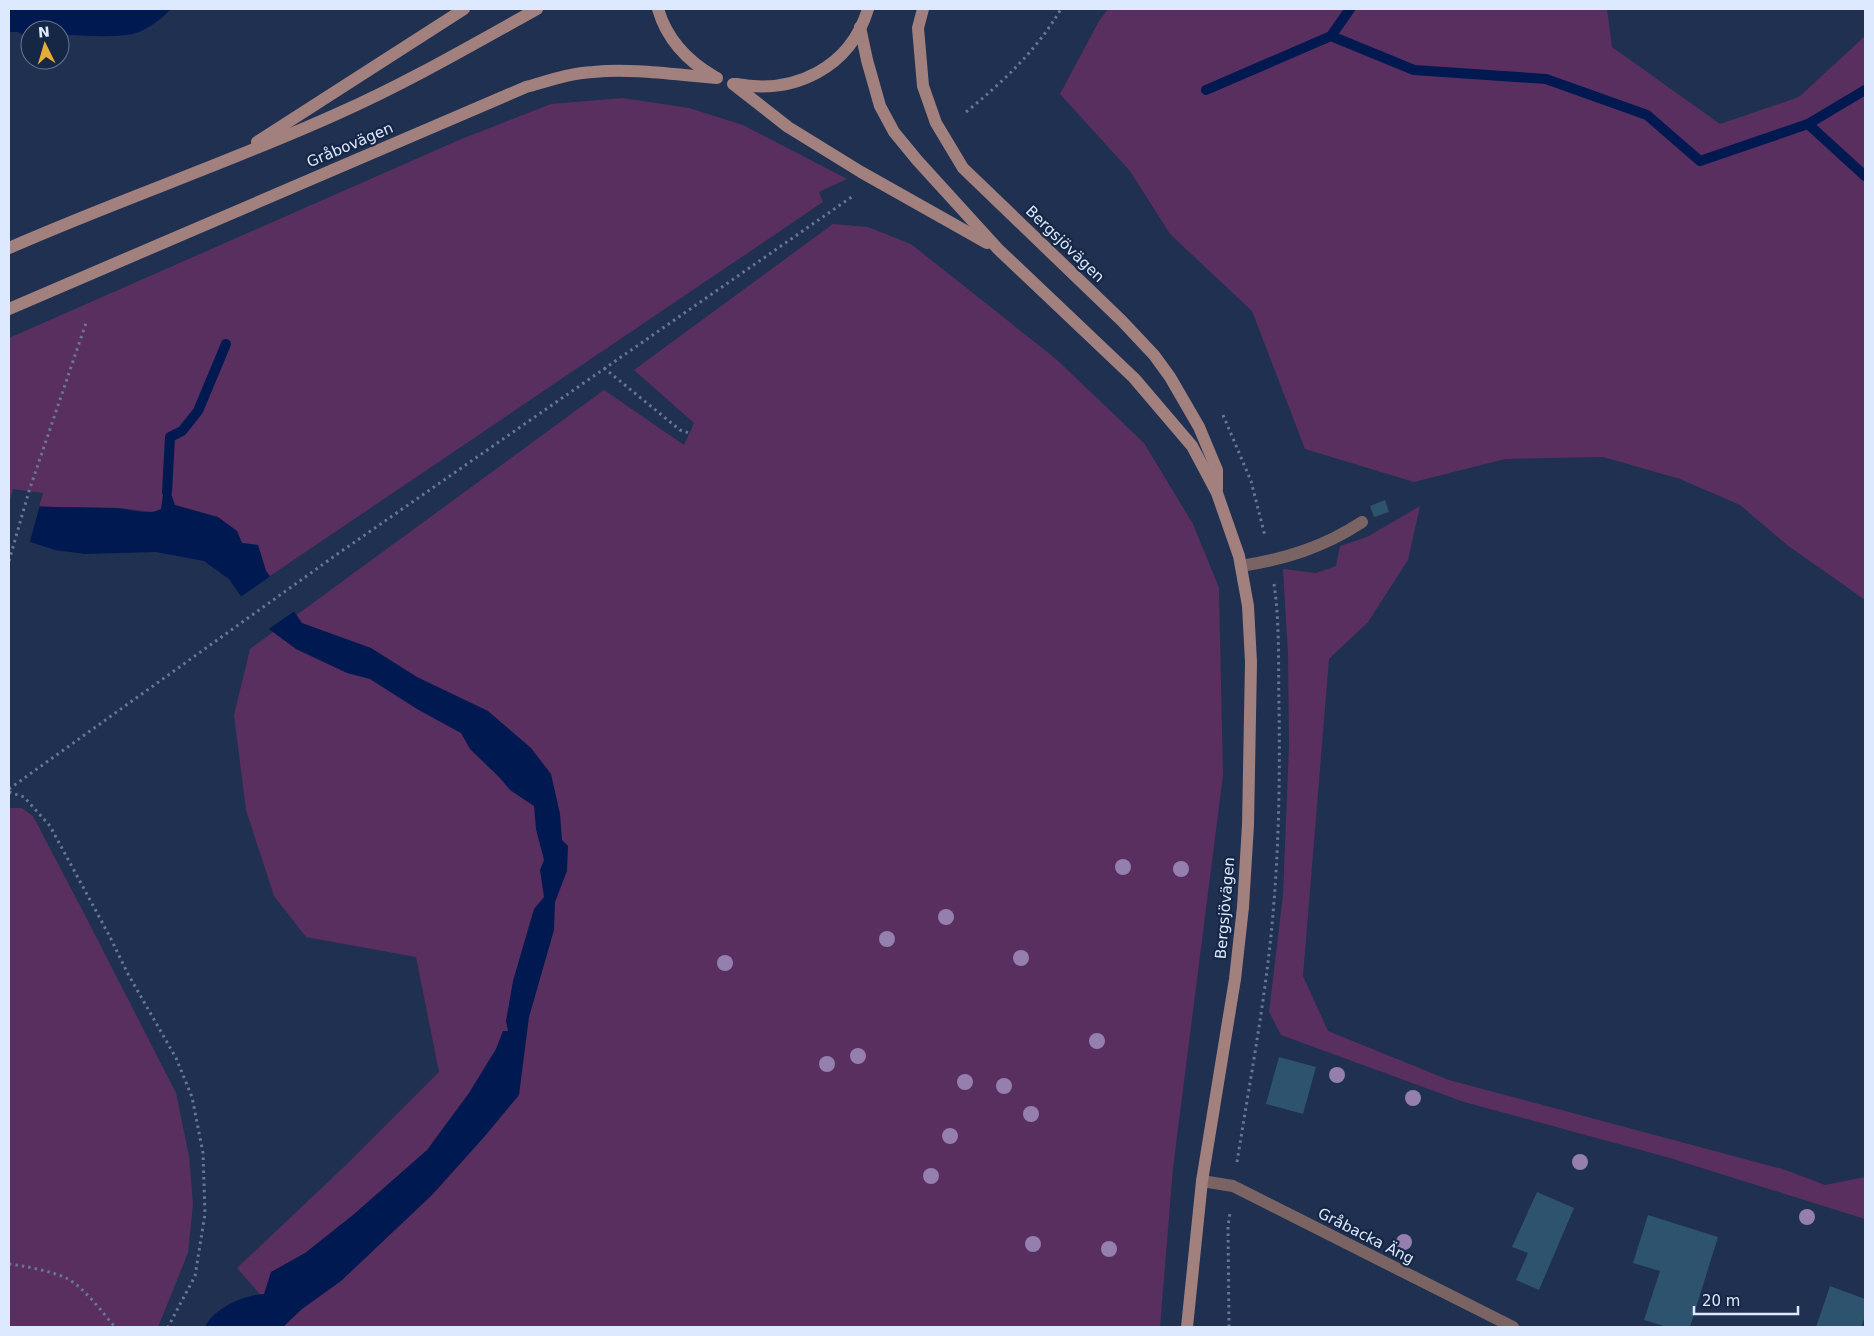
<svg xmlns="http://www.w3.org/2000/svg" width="1874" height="1336" viewBox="0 0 1874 1336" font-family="'DejaVu Sans',sans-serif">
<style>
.green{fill:#592f5f}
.water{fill:#011951}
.pier{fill:#1f3051}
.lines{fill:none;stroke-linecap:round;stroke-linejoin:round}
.stream{stroke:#011951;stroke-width:10}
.building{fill:#2e536f}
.path{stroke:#677692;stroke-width:3;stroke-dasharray:2.5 4;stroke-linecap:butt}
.lane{stroke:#7a6463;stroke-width:12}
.secondary{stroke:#a2807e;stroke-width:12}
.tree{fill:#947fae}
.labels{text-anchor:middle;stroke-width:4.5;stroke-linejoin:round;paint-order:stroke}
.street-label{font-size:15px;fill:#dde9fe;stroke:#162645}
</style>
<rect width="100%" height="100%" fill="#1f3051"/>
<g class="green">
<polygon points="1108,9 1607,9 1612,47 1720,124 1799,97 1865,36 1865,600 1787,545 1740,505 1680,479 1603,457 1505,459 1414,482 1305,449 1252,311 1170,234 1130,171 1060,94 1099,21"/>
<polygon points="623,98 689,108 743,125 847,179 819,192 823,202 270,576 266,571 258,545 242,543 237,531 175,505 171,494 161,509 154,512 118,508 39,507 43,493 13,489 9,504 9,338 459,140 551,104"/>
<polygon points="833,224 868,227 911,244 1056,359 1144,443 1193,524 1219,588 1223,775 1173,1168 1160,1327 283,1327 286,1324 237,1268 348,1163 439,1072 416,957 306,937 274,896 246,810 234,715 250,649 604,390 684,445 694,423 634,370"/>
<polygon points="1420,506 1408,560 1368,622 1329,659 1303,976 1328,1031 1449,1080 1786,1170 1825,1185 1865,1177 1865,1219 1670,1158 1464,1102 1281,1035 1269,1012 1283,895 1289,746 1288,654 1283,569 1316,573 1336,566 1340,546 1367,537"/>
<polygon points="9,808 22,808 33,816 88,921 176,1093 189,1156 193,1204 188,1253 158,1327 9,1327"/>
</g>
<g class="water">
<path d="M9,9h162c-9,9 -20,18 -32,23 -16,7 -59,3 -79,3v-5l-26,-1 -10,6 -7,-3h-8z"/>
<path d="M170,478l1,16 4,11 43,12 19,14 5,12 16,2 8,26 36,52 69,25 46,29 71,34 43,37 20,26 9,40 2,26 6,6 -1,25 -12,31 -1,28 -25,87 -10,78 -34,41 -53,59 -91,86 -39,28 -19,18h-78c9,-19 39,-32 59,-33l7,-22 34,-19 48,-38 74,-65 42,-57 27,-44 7,-18h5l-2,-10 7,-40 21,-72 10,-12 -4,-27 4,-10 -8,-31 -2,-23 -24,-16 -10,-12 -30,-29 -9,-16 -44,-24 -47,-30 -23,-6 -51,-24 -38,-28 -29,-42 -25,-18 -48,-9 -71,2 -30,-4 -46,-15v-31c36,4 71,3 107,4 15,1 32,8 45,1l4,-28z"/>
</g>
<g class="pier">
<polygon points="10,501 40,505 29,545 9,538"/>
<polygon points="272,575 296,610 266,631 256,623 239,598"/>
</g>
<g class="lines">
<g class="stream">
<polyline points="1331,36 1414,70 1546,79 1647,115 1700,161 1808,124 1865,90"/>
<polyline points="1206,90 1331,36 1350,9"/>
<polyline points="1808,124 1865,176"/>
<polyline points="167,492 170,437 182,431 198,411 226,344"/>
</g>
</g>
<g class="building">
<polygon points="1385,500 1389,512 1374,517 1370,506"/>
<polygon points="1279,1057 1316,1067 1303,1114 1266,1104"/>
<polygon points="1537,1192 1574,1208 1539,1290 1516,1280 1528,1253 1512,1247"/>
<polygon points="1648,1215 1718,1237 1690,1327 1667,1327 1644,1320 1660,1271 1633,1263"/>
<polygon points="1830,1286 1865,1299 1865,1316 1861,1327 1816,1327"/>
</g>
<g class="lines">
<g class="path">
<path d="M966,112c38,-31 70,-61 95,-103"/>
<polyline points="604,368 680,430 689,433"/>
<polyline points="1223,415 1251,481 1265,536"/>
<polyline points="9,561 29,491 87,320"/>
<polyline points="9,789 336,555 853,196"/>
<polyline points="9,792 24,797 50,826 109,935 128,974 176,1058 192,1097 203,1153 205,1214 195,1276 168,1327"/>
<path d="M1237,1162c13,-82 29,-165 36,-248 6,-69 7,-139 6,-209 -1,-40 1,-81 -5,-121"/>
<path d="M9,1264c16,2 42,7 57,14 18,9 36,34 49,49"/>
<polyline points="1229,1327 1228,1226 1230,1213"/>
</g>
<g class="lane">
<path d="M1241,566c45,-7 83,-19 121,-44"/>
<polyline points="1202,1181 1233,1186 1513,1327"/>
</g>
<g class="secondary">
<path d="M658,9c9,31 29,52 57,68"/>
<polyline points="923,9 918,28 923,86 936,123 963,168 1122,321 1154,355 1170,377 1199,427 1217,470 1217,489"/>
<polyline points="860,27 867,60 880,106 894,132 917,160 998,249 1134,378 1192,446 1217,493 1239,556 1248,606 1251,662 1248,825 1243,907 1235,979 1202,1181 1187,1327"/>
<polyline points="733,84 788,127 861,172 987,243"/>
<path d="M736,84c58,11 114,-16 132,-75"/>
<polyline points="257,142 464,9"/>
<path d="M9,248c109,-48 222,-86 330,-135 68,-30 133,-68 198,-104"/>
<path d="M9,309l517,-222c22,-6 44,-14 67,-15 41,-4 83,3 124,6"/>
</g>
</g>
<g class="tree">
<circle cx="1123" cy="867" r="8"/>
<circle cx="1181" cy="869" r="8"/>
<circle cx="946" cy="917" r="8"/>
<circle cx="887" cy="939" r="8"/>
<circle cx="1021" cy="958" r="8"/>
<circle cx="725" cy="963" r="8"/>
<circle cx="1097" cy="1041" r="8"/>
<circle cx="858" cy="1056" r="8"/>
<circle cx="827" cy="1064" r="8"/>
<circle cx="1337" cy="1075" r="8"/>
<circle cx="965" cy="1082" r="8"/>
<circle cx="1004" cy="1086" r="8"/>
<circle cx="1413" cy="1098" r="8"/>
<circle cx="1031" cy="1114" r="8"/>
<circle cx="950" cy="1136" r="8"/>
<circle cx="1580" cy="1162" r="8"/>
<circle cx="931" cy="1176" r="8"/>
<circle cx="1807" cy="1217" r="8"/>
<circle cx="1404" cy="1242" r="8"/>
<circle cx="1033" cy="1244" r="8"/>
<circle cx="1109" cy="1249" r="8"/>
</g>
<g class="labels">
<g class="street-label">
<text transform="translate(350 145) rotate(-23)" y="5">Gråbovägen</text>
<text transform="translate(1065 244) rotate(44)" y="5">Bergsjövägen</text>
<text transform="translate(1225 908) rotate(-85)" y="5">Bergsjövägen</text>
<text transform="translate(1366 1236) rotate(27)" y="5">Gråbacka Äng</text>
</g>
</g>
<rect width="1874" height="1336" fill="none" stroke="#dde9fe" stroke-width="20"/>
<g transform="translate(45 45) rotate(355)"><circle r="24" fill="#162645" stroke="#66748f"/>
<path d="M0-4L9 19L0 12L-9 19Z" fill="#e5ad35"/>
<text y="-8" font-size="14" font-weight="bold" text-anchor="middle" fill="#dde9fe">N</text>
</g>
<path d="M1694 1306v8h104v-8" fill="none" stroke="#dde9fe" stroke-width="2.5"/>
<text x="1702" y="1306" font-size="15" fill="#dde9fe" stroke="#162645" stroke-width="4" paint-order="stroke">20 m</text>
</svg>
